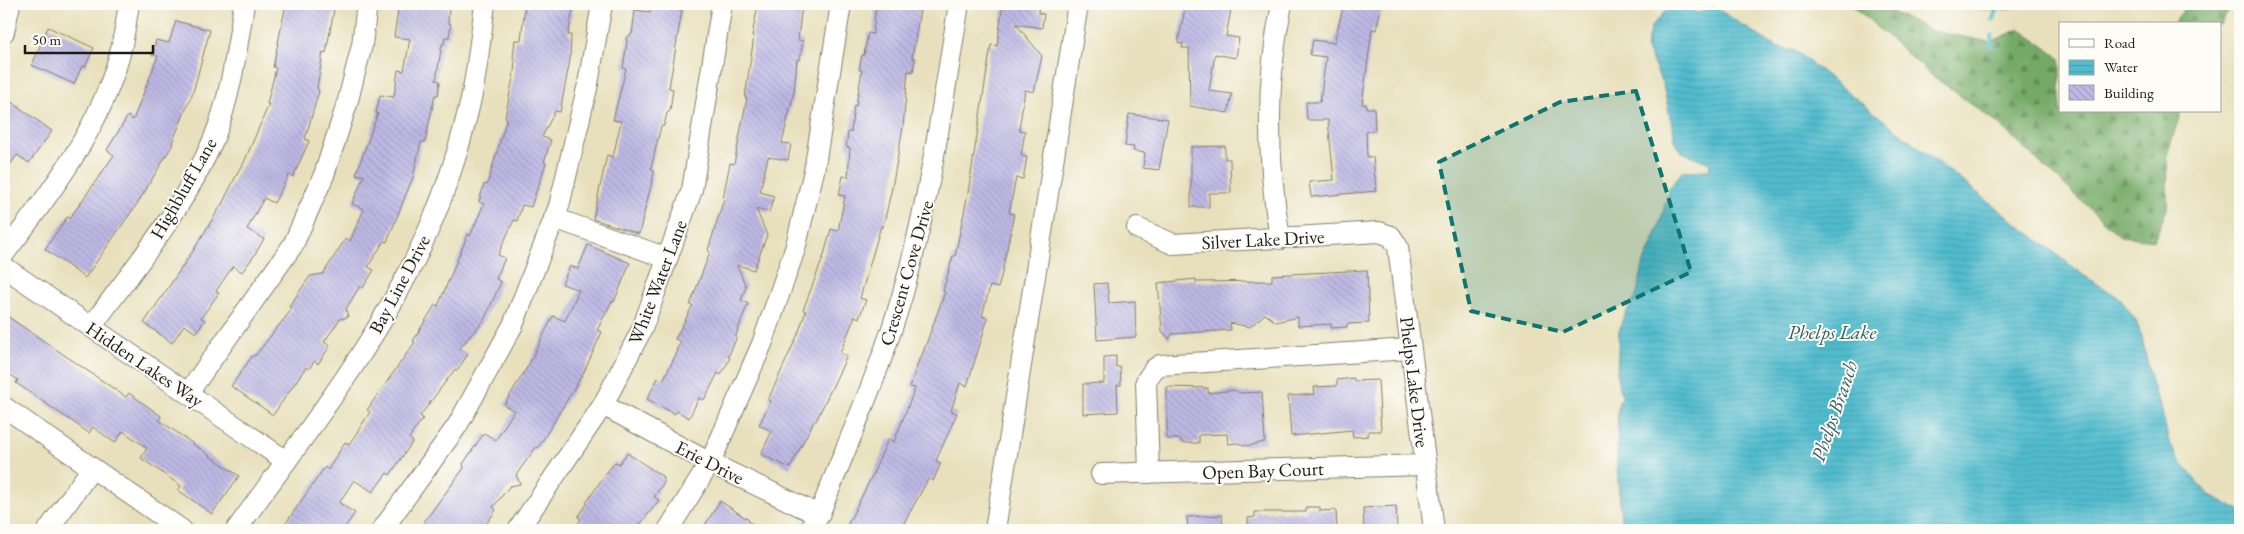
<svg xmlns="http://www.w3.org/2000/svg" width="2244" height="534" viewBox="0 0 2244 534" font-family="'EB Garamond',serif">
<style>
.forest{fill:url(#forest-firs);stroke:#486341}
.wetland{fill:url(#wetland-marsh);stroke:#577048}
.water{fill:url(#water-rules);stroke:#366c75}
.lines{fill:none;stroke-linecap:round;stroke-linejoin:round}
.stream{stroke:#51bcce;stroke-width:5}
.building{fill:url(#building-back-hatch)}
.minor-casing{stroke:#827e6c;stroke-width:22}
.minor{stroke:#fff;stroke-width:20}
.marked{fill:#0f766e;fill-opacity:0.2;stroke:#0f766e;stroke-width:4;stroke-dasharray:10 6;stroke-linejoin:round}
.labels{text-anchor:middle;stroke-width:4;stroke-linejoin:round;paint-order:stroke}
.street-label{font-size:19px;fill:#1c1c1c;stroke:#fdfcf7}
.water-label{font-size:20px;font-style:italic;fill:#315c63;stroke:#fdfcf7}
</style>
<defs>
<pattern id="forest-firs" width="22" height="20" patternUnits="userSpaceOnUse" patternTransform="scale(1.25)"><rect width="22" height="20" fill="#75aa66"/><path d="M5 1l3.5 6h-7zM16 11l3.5 6h-7z" fill="#5f8a53"/></pattern>
<pattern id="wetland-marsh" width="20" height="14" patternUnits="userSpaceOnUse" patternTransform="scale(1.25)"><rect width="20" height="14" fill="#92c475"/><path d="M1 5h8M5 5V1M11 12h8M15 12V8" fill="none" stroke="#7da865"/></pattern>
<pattern id="water-rules" width="6" height="5" patternUnits="userSpaceOnUse" patternTransform="scale(1.25)"><rect width="6" height="5" fill="#51bcce"/><path d="M0 2.5h6" fill="none" stroke="#46a1b0"/></pattern>
<pattern id="building-back-hatch" width="6" height="6" patternUnits="userSpaceOnUse" patternTransform="scale(1.25)"><rect width="6" height="6" fill="#bdb8e4"/><path d="M-1 5l2 2M0 0l6 6M5-1l2 2" fill="none" stroke="#a29ec3"/></pattern>
</defs>
<rect width="100%" height="100%" fill="#fdfcf7"/>
<filter id="ink" filterUnits="userSpaceOnUse"><feTurbulence type="fractalNoise" baseFrequency=".02" numOctaves="2"/><feDisplacementMap in="SourceGraphic" scale="10" xChannelSelector="R" yChannelSelector="G"/><feConvolveMatrix kernelMatrix="1 2 1 2 8 2 1 2 1" color-interpolation-filters="sRGB"/></filter>
<filter id="wash" filterUnits="userSpaceOnUse"><feTurbulence type="fractalNoise" baseFrequency=".0096" numOctaves="4" result="noise"/><feDisplacementMap in="SourceGraphic" scale="20" xChannelSelector="R" yChannelSelector="G"/><feGaussianBlur stdDeviation="1.12" result="paint"/><feColorMatrix in="noise" values="0 0 0 0 0 0 0 0 0 0 0 0 0 0 0 0 0 1.4 0 .05"/><feComposite in="paint" operator="in"/></filter>
<g filter="url(#wash)">
<rect width="100%" height="100%" fill="#e8e0bc"/>
<g class="forest">
<polygon points="1851,4 1881,4 1888,10 1933,31 1990,42 2020,29 2060,58 2060,111 2181,111 2168,152 2167,209 2154,240 2120,236 1997,123 1929,73"/>
<polygon points="2189,4 2232,4 2220,25 2173,24"/>
</g>
<polygon class="wetland" points="1932,4 2019,4 2009,9 1977,9"/>
<polygon class="water" points="1672,4 1693,4 1691,8 1694,12 1699,13 1708,8 1716,8 1776,47 1795,51 2083,275 2121,299 2136,321 2142,337 2151,383 2161,407 2169,442 2181,463 2209,494 2240,511 2240,530 1622,530 1617,467 1618,404 1623,396 1619,389 1617,372 1619,332 1623,318 1636,296 1644,262 1657,232 1670,187 1683,171 1709,170 1710,163 1682,152 1676,143 1663,85 1646,47 1651,27"/>
<g class="lines">
<g class="stream">
<polyline points="1993,20 1999,4"/>
<polyline points="1991,46 1992,36"/>
</g>
</g>
<g id="blocks">
<g class="building">
<polygon points="286,4 335,4 326,53 323,52 317,88 319,91 305,139 309,141 293,177 289,175 274,203 264,198 247,229 264,239 254,256 242,272 233,266 216,291 219,293 201,318 205,320 196,333 184,325 172,343 144,323 193,251 223,202 241,166 242,167 269,104 267,104 276,68 273,67"/>
<polygon points="399,4 429,4 449,7 448,23 451,24 449,37 445,37 444,44 442,44 436,80 440,81 438,95 435,95 425,142 421,142 413,177 387,242 384,241 368,267 374,270 363,288 360,286 346,309 348,317 340,319 324,342 330,346 318,364 314,361 309,369 306,367 273,415 231,386 253,355 255,356 292,309 289,307 310,276 323,274 346,238 350,241 364,209 352,204 364,176 356,174 378,113 376,113 380,95 394,97 398,70 404,71 410,39 394,37"/>
<polygon points="525,4 574,4 568,35 571,35 570,60 560,112 555,111 542,137 551,140 544,162 546,163 531,207 522,205 517,221 514,220 498,255 505,258 496,279 501,282 490,307 484,320 459,349 468,354 457,371 455,369 420,416 423,418 409,438 413,441 390,475 387,473 373,492 354,480 339,503 355,513 343,530 281,530 325,467 328,470 345,442 349,444 356,434 370,412 367,410 415,342 413,341 435,305 438,306 468,234 470,236 484,204 479,202 484,184 487,185 507,118 505,117 514,73 515,59 513,58 515,40 521,40"/>
<polygon points="651,4 679,4 678,10 682,10 669,88 673,89 670,111 667,113 664,126 661,126 651,168 654,173 639,234 593,219 607,155 613,157 621,121 613,120 626,69 623,68 627,42 626,38 632,34 635,10 650,12"/>
<polygon points="758,4 802,4 798,40 803,41 800,60 797,59 794,92 782,143 791,144 788,160 768,157 760,192 774,196 769,212 756,209 767,235 754,270 737,265 746,287 741,300 748,303 736,335 736,339 728,357 730,358 721,375 718,373 704,400 699,398 689,418 677,411 675,414 647,399 658,378 663,380 678,351 676,350 681,342 675,339 693,305 690,305 710,252 708,250 724,199 723,198 730,163 734,164 747,98 745,98 754,36 752,36"/>
<polygon points="876,4 921,4 912,58 915,58 913,72 908,71 903,127 892,188 883,227 881,226 860,298 866,300 859,318 855,316 840,353 847,356 816,421 814,421 790,468 761,454 772,431 759,425 771,401 768,400 798,334 806,311 803,310 824,255 831,229 838,231 845,196 839,195 843,176 848,177 850,148 846,147 848,132 851,132 854,105 856,106 862,70 859,70 862,55 864,55 868,33 873,34"/>
<polygon points="1003,4 1039,4 1038,13 1044,14 1042,28 1016,24 1042,56 1034,92 1025,90 1019,130 1025,131 1021,156 1027,157 1023,179 1016,178 1009,213 1014,214 1002,273 998,288 990,286 982,316 988,318 967,386 960,383 951,411 957,413 936,461 941,463 933,481 929,478 900,530 845,530 873,474 888,439 894,442 915,388 910,387 920,357 921,358 945,292 943,291 953,256 955,256 968,193 991,45 997,46"/>
<polygon points="1186,4 1232,4 1226,36 1239,38 1236,58 1215,54 1209,91 1232,94 1228,113 1190,106 1189,48 1182,48 1183,44 1178,43"/>
<polygon points="1344,4 1382,4 1376,30 1372,29 1362,104 1366,104 1366,108 1374,108 1375,130 1366,131 1367,157 1373,157 1376,191 1311,197 1309,182 1334,180 1328,120 1307,120 1306,102 1320,102 1326,57 1310,55 1313,40 1334,43"/>
<polygon points="176,21 210,30 193,92 172,143 173,144 139,201 85,278 45,249 67,217 70,218 114,155 107,150 128,116 133,120 158,56 152,55 156,40 169,43"/>
<polygon points="48,27 94,48 85,67 82,66 74,84 32,65"/>
<polygon points="10,101 52,131 29,163 17,155 4,173 4,110"/>
<polygon points="1129,114 1168,119 1159,170 1143,168 1145,153 1133,151 1134,147 1125,146"/>
<polygon points="1225,146 1225,159 1230,159 1231,193 1209,193 1209,207 1191,207 1191,147"/>
<polygon points="588,245 630,263 614,302 612,301 597,330 602,332 584,372 538,448 536,447 516,475 520,484 510,486 493,507 496,510 482,530 418,530 464,468 463,464 484,433 496,440 514,411 504,405 528,366 553,316 565,321 579,290 562,284 570,266 578,269"/>
<polygon points="1367,270 1369,323 1347,324 1347,327 1331,328 1331,324 1298,326 1298,317 1276,322 1265,314 1250,327 1230,323 1231,330 1172,334 1169,339 1162,331 1158,283 1196,279 1196,282 1272,281 1272,275"/>
<polygon points="1107,283 1109,303 1135,301 1136,337 1097,340 1094,284"/>
<polygon points="4,314 126,397 129,393 161,416 159,420 239,476 212,514 178,490 181,486 141,458 147,448 123,431 115,443 93,427 89,433 16,383 18,380 4,370"/>
<polygon points="1116,356 1116,367 1120,367 1121,385 1117,385 1118,412 1083,414 1083,384 1104,383 1104,357"/>
<polygon points="1354,378 1354,381 1378,380 1381,431 1368,431 1368,436 1353,437 1352,430 1291,436 1288,396 1315,394 1314,387 1337,386 1337,380"/>
<polygon points="1167,387 1208,388 1208,393 1235,390 1239,393 1262,392 1265,442 1248,446 1237,443 1228,444 1227,434 1199,435 1199,443 1182,443 1181,439 1167,439"/>
<polygon points="627,453 662,476 664,482 654,497 659,500 636,530 574,530 581,519 578,517 587,504 586,503 604,476 615,462 619,464"/>
<polygon points="720,501 749,520 748,521 762,530 702,530"/>
<polygon points="1396,506 1397,530 1364,530 1363,508"/>
<polygon points="1306,507 1320,507 1320,511 1336,510 1337,530 1248,530 1248,518 1255,517 1255,512 1306,512"/>
<polygon points="1222,515 1223,530 1188,530 1187,517"/>
</g>
</g>
</g>
<g filter="url(#ink)">
<use href="#blocks" fill-opacity="0" stroke="#827e6c" stroke-width="1"/>
<g class="lines">
<g class="minor-casing">
<g id="minor">
<polyline points="4,32 10,4"/>
<polyline points="554,218 667,258"/>
<polyline points="1137,228 1173,244 1379,232 1391,236 1398,247 1434,530"/>
<path d="M1280,239c-13,-79 -15,-157 2,-235"/>
<path d="M4,254c45,-59 95,-124 115,-197 5,-18 7,-36 10,-53"/>
<polyline points="4,267 286,461"/>
<path d="M91,327c44,-60 94,-120 123,-189 17,-42 23,-90 30,-134"/>
<polyline points="188,393 293,245 324,175 347,104 362,45 367,4"/>
<polyline points="603,405 710,463 819,515"/>
<polyline points="4,407 182,530"/>
<polyline points="1149,473 1146,381 1154,369 1160,365 1410,349"/>
<polyline points="1101,474 1425,465"/>
<polyline points="48,530 92,468"/>
<path d="M236,530c69,-96 145,-190 192,-299 19,-43 34,-91 44,-137 6,-30 9,-60 13,-90"/>
<polyline points="382,530 457,426 513,325 559,206 588,84 602,4"/>
<polyline points="518,530 603,405 642,329 692,190 722,4"/>
<polyline points="668,530 710,463 762,344 795,249 814,171 841,4"/>
<path d="M810,530l9,-15c29,-73 62,-146 84,-222 27,-95 40,-192 56,-289"/>
<polyline points="995,530 1078,4"/>
</g>
</g>
<use href="#minor" class="minor"/>
</g>
</g>
<path class="marked" d="M1636,91l55,181 -128,60 -92,-21 -32,-149 121,-60z"/>
<g class="labels">
<g class="street-label">
<text transform="translate(183 188) rotate(-60)" y="7">Highbluff Lane</text>
<text transform="translate(1263 239) rotate(-3)" y="7">Silver Lake Drive</text>
<text transform="translate(906 273) rotate(-74)" y="7">Crescent Cove Drive</text>
<text transform="translate(657 282) rotate(-69)" y="7">White Water Lane</text>
<text transform="translate(399 284) rotate(-62)" y="7">Bay Line Drive</text>
<text transform="translate(145 364) rotate(34)" y="7">Hidden Lakes Way</text>
<text transform="translate(1415 382) rotate(83)" y="7">Phelps Lake Drive</text>
<text transform="translate(710 462) rotate(27)" y="7">Erie Drive</text>
<text transform="translate(1263 470) rotate(-2)" y="7">Open Bay Court</text>
</g>
<g class="water-label">
<text x="1832" y="339">Phelps Lake</text>
<text transform="translate(1834 411) rotate(-71)" y="7">Phelps Branch</text>
</g>
</g>
<rect width="2244" height="534" fill="none" stroke="#fdfcf7" stroke-width="20"/>
<rect x="2059" y="22" width="162" height="90" fill="#fdfcf7" stroke="#a3a29f"/>
<rect x="2069" y="39" width="25" height="8" fill="#ffffff" stroke="#a3a29f"/>
<text x="2104" y="48" font-size="15" fill="#1c1c1c">Road</text>
<rect x="2069" y="60" width="25" height="15" fill="url(#water-rules)" stroke="#a3a29f"/>
<text x="2104" y="72" font-size="15" fill="#1c1c1c">Water</text>
<rect x="2069" y="85" width="25" height="15" fill="url(#building-back-hatch)" stroke="#a3a29f"/>
<text x="2104" y="98" font-size="15" fill="#1c1c1c">Building</text>
<path d="M25 45v8h128v-8" fill="none" stroke="#1c1c1c" stroke-width="2.5"/>
<text x="32" y="45" font-size="15" fill="#1c1c1c" stroke="#fdfcf7" stroke-width="4" paint-order="stroke">50 m</text>
</svg>
